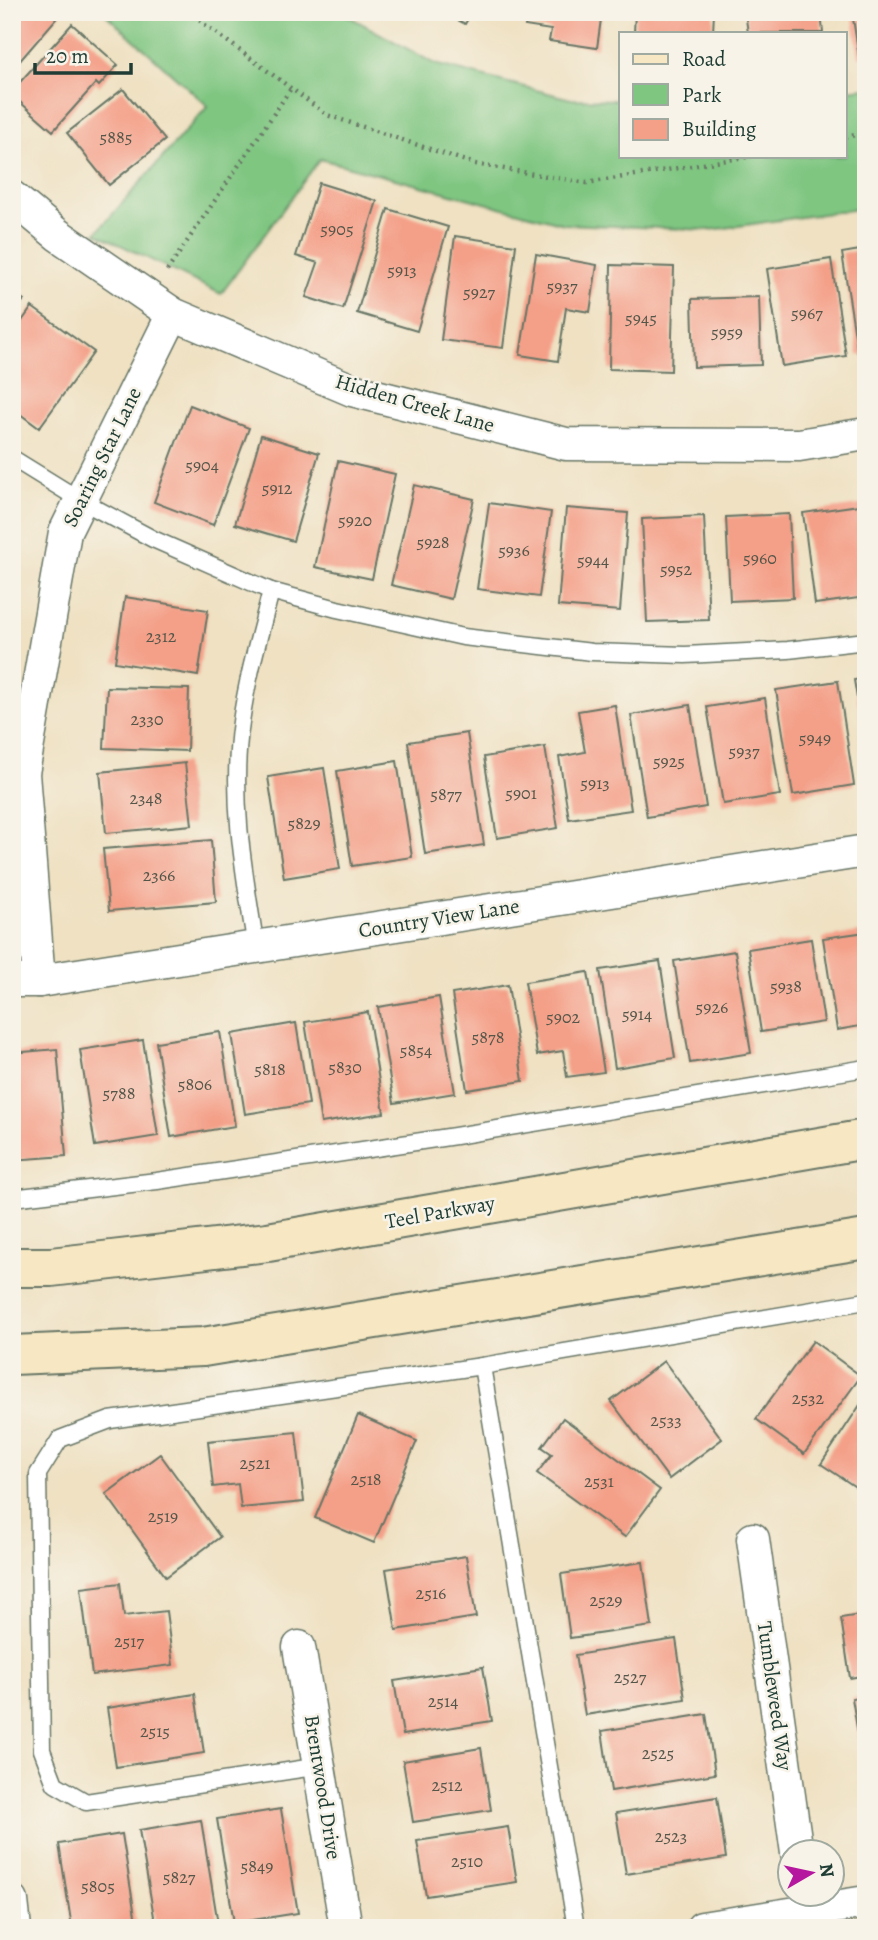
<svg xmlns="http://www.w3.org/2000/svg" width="878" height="1940" viewBox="0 0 878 1940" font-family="Alegreya,serif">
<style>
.green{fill:#7fc681;stroke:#4f825a;stroke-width:2}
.building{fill:#f4a089}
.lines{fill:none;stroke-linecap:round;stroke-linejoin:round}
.lane-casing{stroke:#687666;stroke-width:19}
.street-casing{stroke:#687666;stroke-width:35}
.secondary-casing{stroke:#687666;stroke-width:42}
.path{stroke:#687666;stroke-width:4.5;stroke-dasharray:2 5;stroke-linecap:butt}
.lane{stroke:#fff;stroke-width:16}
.street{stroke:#fff;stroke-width:32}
.secondary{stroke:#f7e8c3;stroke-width:38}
.labels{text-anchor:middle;stroke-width:5;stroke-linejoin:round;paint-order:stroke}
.number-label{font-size:18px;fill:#545649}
.street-label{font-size:21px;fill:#1f3d34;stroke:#f7f3e8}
</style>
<rect width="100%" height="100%" fill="#f7f3e8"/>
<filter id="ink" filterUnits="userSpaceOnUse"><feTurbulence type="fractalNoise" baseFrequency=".0143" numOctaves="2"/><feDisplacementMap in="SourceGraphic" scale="14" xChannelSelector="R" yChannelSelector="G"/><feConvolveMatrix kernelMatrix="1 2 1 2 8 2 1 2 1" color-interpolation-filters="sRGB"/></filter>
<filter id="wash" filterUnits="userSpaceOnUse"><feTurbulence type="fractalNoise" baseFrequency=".00686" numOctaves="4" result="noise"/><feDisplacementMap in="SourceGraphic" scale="28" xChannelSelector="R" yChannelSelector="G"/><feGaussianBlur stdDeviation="1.57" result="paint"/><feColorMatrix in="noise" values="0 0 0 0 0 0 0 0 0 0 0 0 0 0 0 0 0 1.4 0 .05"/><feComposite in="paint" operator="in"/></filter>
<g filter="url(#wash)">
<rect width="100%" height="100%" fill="#efe1c2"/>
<polygon class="green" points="103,12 341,12 435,64 571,99 621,100 621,156 845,156 845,90 866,88 866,208 710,230 564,224 320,159 221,294 96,233 208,106"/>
<g id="blocks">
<g class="building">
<polygon points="12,12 62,12 12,70"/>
<polygon points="443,12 472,12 465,24"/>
<polygon points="528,12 602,12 597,48 549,41 551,30 525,26"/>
<polygon points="635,12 714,12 713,33 634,33"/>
<polygon points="745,12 821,12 823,33 748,33"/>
<polygon points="852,12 866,12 866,56 859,57"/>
<polygon points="72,24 118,65 99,86 96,83 53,131 12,95 12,91"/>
<polygon points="123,89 165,140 109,185 67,133"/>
<polygon points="319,183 377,201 343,309 306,297 318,263 296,256"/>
<polygon points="388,209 448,227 417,331 357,313"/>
<polygon points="455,236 516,245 503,348 441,340"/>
<polygon points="866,249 866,354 858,355 842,253"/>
<polygon points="536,254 597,265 590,312 566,308 558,361 520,355"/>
<polygon points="831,259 846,356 782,366 767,269"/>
<polygon points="611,265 674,267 671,371 609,369"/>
<polygon points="12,291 24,300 12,314"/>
<polygon points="759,297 761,365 694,367 692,299"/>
<polygon points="32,307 94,352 39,428 12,408 12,335"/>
<polygon points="190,405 249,428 213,525 154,502"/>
<polygon points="261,435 319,453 293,541 235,524"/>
<polygon points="338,461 395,474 372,579 315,567"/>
<polygon points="414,485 474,499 451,599 391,585"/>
<polygon points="489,503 551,512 539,597 477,589"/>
<polygon points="866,504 866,597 815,604 803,513"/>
<polygon points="566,508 628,513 620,611 558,606"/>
<polygon points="789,514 793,598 730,601 726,517"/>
<polygon points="704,516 709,620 647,622 642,519"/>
<polygon points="125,597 208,610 198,676 115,662"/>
<polygon points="866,678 866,740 864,740 854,680"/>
<polygon points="838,681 854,785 793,795 776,690"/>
<polygon points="107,687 189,689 187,751 104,748"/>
<polygon points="765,698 780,795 723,804 707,707"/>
<polygon points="615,705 631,810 569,819 559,757 585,752 578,711"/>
<polygon points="690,705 706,807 647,817 631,715"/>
<polygon points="467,733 484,845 425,854 408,742"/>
<polygon points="545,747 558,828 497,838 484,757"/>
<polygon points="397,761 412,857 352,866 337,771"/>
<polygon points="185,763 192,825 106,833 100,772"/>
<polygon points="324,768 340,869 284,878 268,777"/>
<polygon points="211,840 216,902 109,911 103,849"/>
<polygon points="866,932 866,1025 837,1030 823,938"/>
<polygon points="811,939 824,1022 761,1032 748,949"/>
<polygon points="735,951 751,1053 690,1063 674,961"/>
<polygon points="660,961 675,1058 615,1068 600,970"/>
<polygon points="588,972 604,1072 567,1077 563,1051 537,1055 525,982"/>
<polygon points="508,985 523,1081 467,1090 452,994"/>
<polygon points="439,997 455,1093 394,1103 378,1007"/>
<polygon points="368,1012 384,1113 321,1123 305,1022"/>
<polygon points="296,1023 309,1104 245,1114 232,1034"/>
<polygon points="220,1032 235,1126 171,1137 156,1042"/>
<polygon points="143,1040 158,1136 95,1146 80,1050"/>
<polygon points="57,1049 66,1156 12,1160 12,1053"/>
<polygon points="813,1341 861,1376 804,1454 756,1419"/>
<polygon points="664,1361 722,1439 669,1479 611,1401"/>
<polygon points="866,1396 866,1494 821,1464"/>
<polygon points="358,1415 417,1441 374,1543 315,1518"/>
<polygon points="563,1418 660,1490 625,1537 537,1473 552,1454 542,1447"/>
<polygon points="296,1432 304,1502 241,1508 238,1484 213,1487 208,1441"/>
<polygon points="160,1454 220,1537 166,1577 106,1494"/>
<polygon points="466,1556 476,1617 396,1630 386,1569"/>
<polygon points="643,1562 652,1626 570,1638 561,1574"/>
<polygon points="120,1583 124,1616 166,1611 173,1665 92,1675 81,1588"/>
<polygon points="866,1614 866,1675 850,1678 841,1618"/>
<polygon points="676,1639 685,1699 585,1715 575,1655"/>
<polygon points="483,1667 492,1721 403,1735 394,1681"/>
<polygon points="195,1694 204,1753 116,1767 107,1708"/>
<polygon points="866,1696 866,1757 862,1758 852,1698"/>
<polygon points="706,1714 715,1774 611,1791 602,1731"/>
<polygon points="481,1748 491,1810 413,1822 403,1761"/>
<polygon points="717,1797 726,1858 626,1874 616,1813"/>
<polygon points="281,1809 298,1913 234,1923 217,1819"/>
<polygon points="201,1820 218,1924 198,1928 156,1928 139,1830"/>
<polygon points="508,1827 517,1882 426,1896 417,1841"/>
<polygon points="122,1834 137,1928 72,1928 59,1844"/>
</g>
</g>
</g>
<g filter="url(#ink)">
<use href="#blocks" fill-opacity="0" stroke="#687666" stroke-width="2"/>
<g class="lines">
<g class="lane-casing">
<g id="lane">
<polyline points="12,458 80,500 153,539 271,591 337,609 463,637 592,652 685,655 788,650 866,641"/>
<path d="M256,947c-12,-73 -26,-150 -15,-225 6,-44 19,-88 30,-131"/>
<polyline points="12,1198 157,1181 455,1136 866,1068"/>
<polyline points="482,1366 576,1928"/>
<polyline points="320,1766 86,1802 55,1784 42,1750 38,1474 60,1439 110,1420 482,1366 866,1301"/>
</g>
</g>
<g class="street-casing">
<g id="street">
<polyline points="12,197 58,235 173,314 352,390 566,444 799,445 866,434"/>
<polyline points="12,981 39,981 866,851"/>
<polyline points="39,981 23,773 65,532 173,314"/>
<polyline points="753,1539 797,1853"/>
<polyline points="299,1647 346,1928"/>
<polyline points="12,1901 15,1928"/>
<polyline points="702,1928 866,1902"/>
</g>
</g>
<g class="secondary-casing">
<g id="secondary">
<polyline points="12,1267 51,1267 268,1242 866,1139"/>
<polyline points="12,1355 203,1347 866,1239"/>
</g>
</g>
<g class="path">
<polyline points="188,12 327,115 475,164 587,183 752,156"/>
<polyline points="845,137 866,133"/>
<polyline points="167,271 292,87"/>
</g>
<use href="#lane" class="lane"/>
<use href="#street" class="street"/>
<use href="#secondary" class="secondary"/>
</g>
</g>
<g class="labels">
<g class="number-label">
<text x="116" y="143">5885</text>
<text x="337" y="235">5905</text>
<text x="402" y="276">5913</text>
<text x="562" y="292">5937</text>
<text x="479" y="298">5927</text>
<text x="807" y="319">5967</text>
<text x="641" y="324">5945</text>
<text x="727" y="338">5959</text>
<text x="202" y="471">5904</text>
<text x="277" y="494">5912</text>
<text x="355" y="526">5920</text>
<text x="433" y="548">5928</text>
<text x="514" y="556">5936</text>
<text x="760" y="564">5960</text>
<text x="593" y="566">5944</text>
<text x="676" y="575">5952</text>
<text x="161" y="642">2312</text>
<text x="147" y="725">2330</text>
<text x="815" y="744">5949</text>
<text x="744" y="757">5937</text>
<text x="669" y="767">5925</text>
<text x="595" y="789">5913</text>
<text x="521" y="799">5901</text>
<text x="446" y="800">5877</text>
<text x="146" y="804">2348</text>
<text x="304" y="829">5829</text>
<text x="159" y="881">2366</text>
<text x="786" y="992">5938</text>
<text x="712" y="1013">5926</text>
<text x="637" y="1020">5914</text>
<text x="563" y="1023">5902</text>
<text x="488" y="1043">5878</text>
<text x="416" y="1056">5854</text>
<text x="345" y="1073">5830</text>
<text x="270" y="1075">5818</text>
<text x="195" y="1090">5806</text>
<text x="119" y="1099">5788</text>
<text x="808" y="1404">2532</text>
<text x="666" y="1426">2533</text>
<text x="255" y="1469">2521</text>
<text x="366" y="1485">2518</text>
<text x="599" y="1487">2531</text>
<text x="163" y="1522">2519</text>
<text x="431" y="1599">2516</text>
<text x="606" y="1606">2529</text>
<text x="129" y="1647">2517</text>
<text x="630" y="1683">2527</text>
<text x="443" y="1707">2514</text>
<text x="155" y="1737">2515</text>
<text x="658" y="1759">2525</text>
<text x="447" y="1791">2512</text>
<text x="671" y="1842">2523</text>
<text x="467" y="1867">2510</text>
<text x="257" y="1872">5849</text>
<text x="179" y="1883">5827</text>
<text x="98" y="1892">5805</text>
</g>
<g class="street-label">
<text transform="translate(415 403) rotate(16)" y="7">Hidden Creek Lane</text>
<text transform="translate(102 457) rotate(-64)" y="7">Soaring Star Lane</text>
<text transform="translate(439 918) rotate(-9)" y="7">Country View Lane</text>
<text transform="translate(440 1212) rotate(-10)" y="7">Teel Parkway</text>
<text transform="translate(775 1696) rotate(82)" y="7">Tumbleweed Way</text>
<text transform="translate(323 1787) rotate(81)" y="7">Brentwood Drive</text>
</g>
</g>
<rect width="878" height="1940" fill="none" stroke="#f7f3e8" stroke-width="42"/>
<rect x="619" y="32" width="228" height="126" fill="#f7f3e8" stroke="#a1aaa0" stroke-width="2"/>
<rect x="633" y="54" width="35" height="10" fill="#f7e8c3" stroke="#a1aaa0" stroke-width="2"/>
<text x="682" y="66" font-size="21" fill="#1f3d34">Road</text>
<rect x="633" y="84" width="35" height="21" fill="#7fc681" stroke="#a1aaa0" stroke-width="2"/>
<text x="682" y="102" font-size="21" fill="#1f3d34">Park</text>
<rect x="633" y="119" width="35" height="21" fill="#f4a089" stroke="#a1aaa0" stroke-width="2"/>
<text x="682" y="136" font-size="21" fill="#1f3d34">Building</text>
<g transform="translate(811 1873) rotate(81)"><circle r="33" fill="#f7f3e8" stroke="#a1aaa0" stroke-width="2"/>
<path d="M0-5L12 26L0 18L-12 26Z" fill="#b5179e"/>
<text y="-10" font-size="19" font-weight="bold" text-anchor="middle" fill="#1f3d34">N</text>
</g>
<path d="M35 63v10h96v-10" fill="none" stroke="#1f3d34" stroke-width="3.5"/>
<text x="46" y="63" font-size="21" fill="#1f3d34" stroke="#f7f3e8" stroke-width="5" paint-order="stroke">20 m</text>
</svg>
